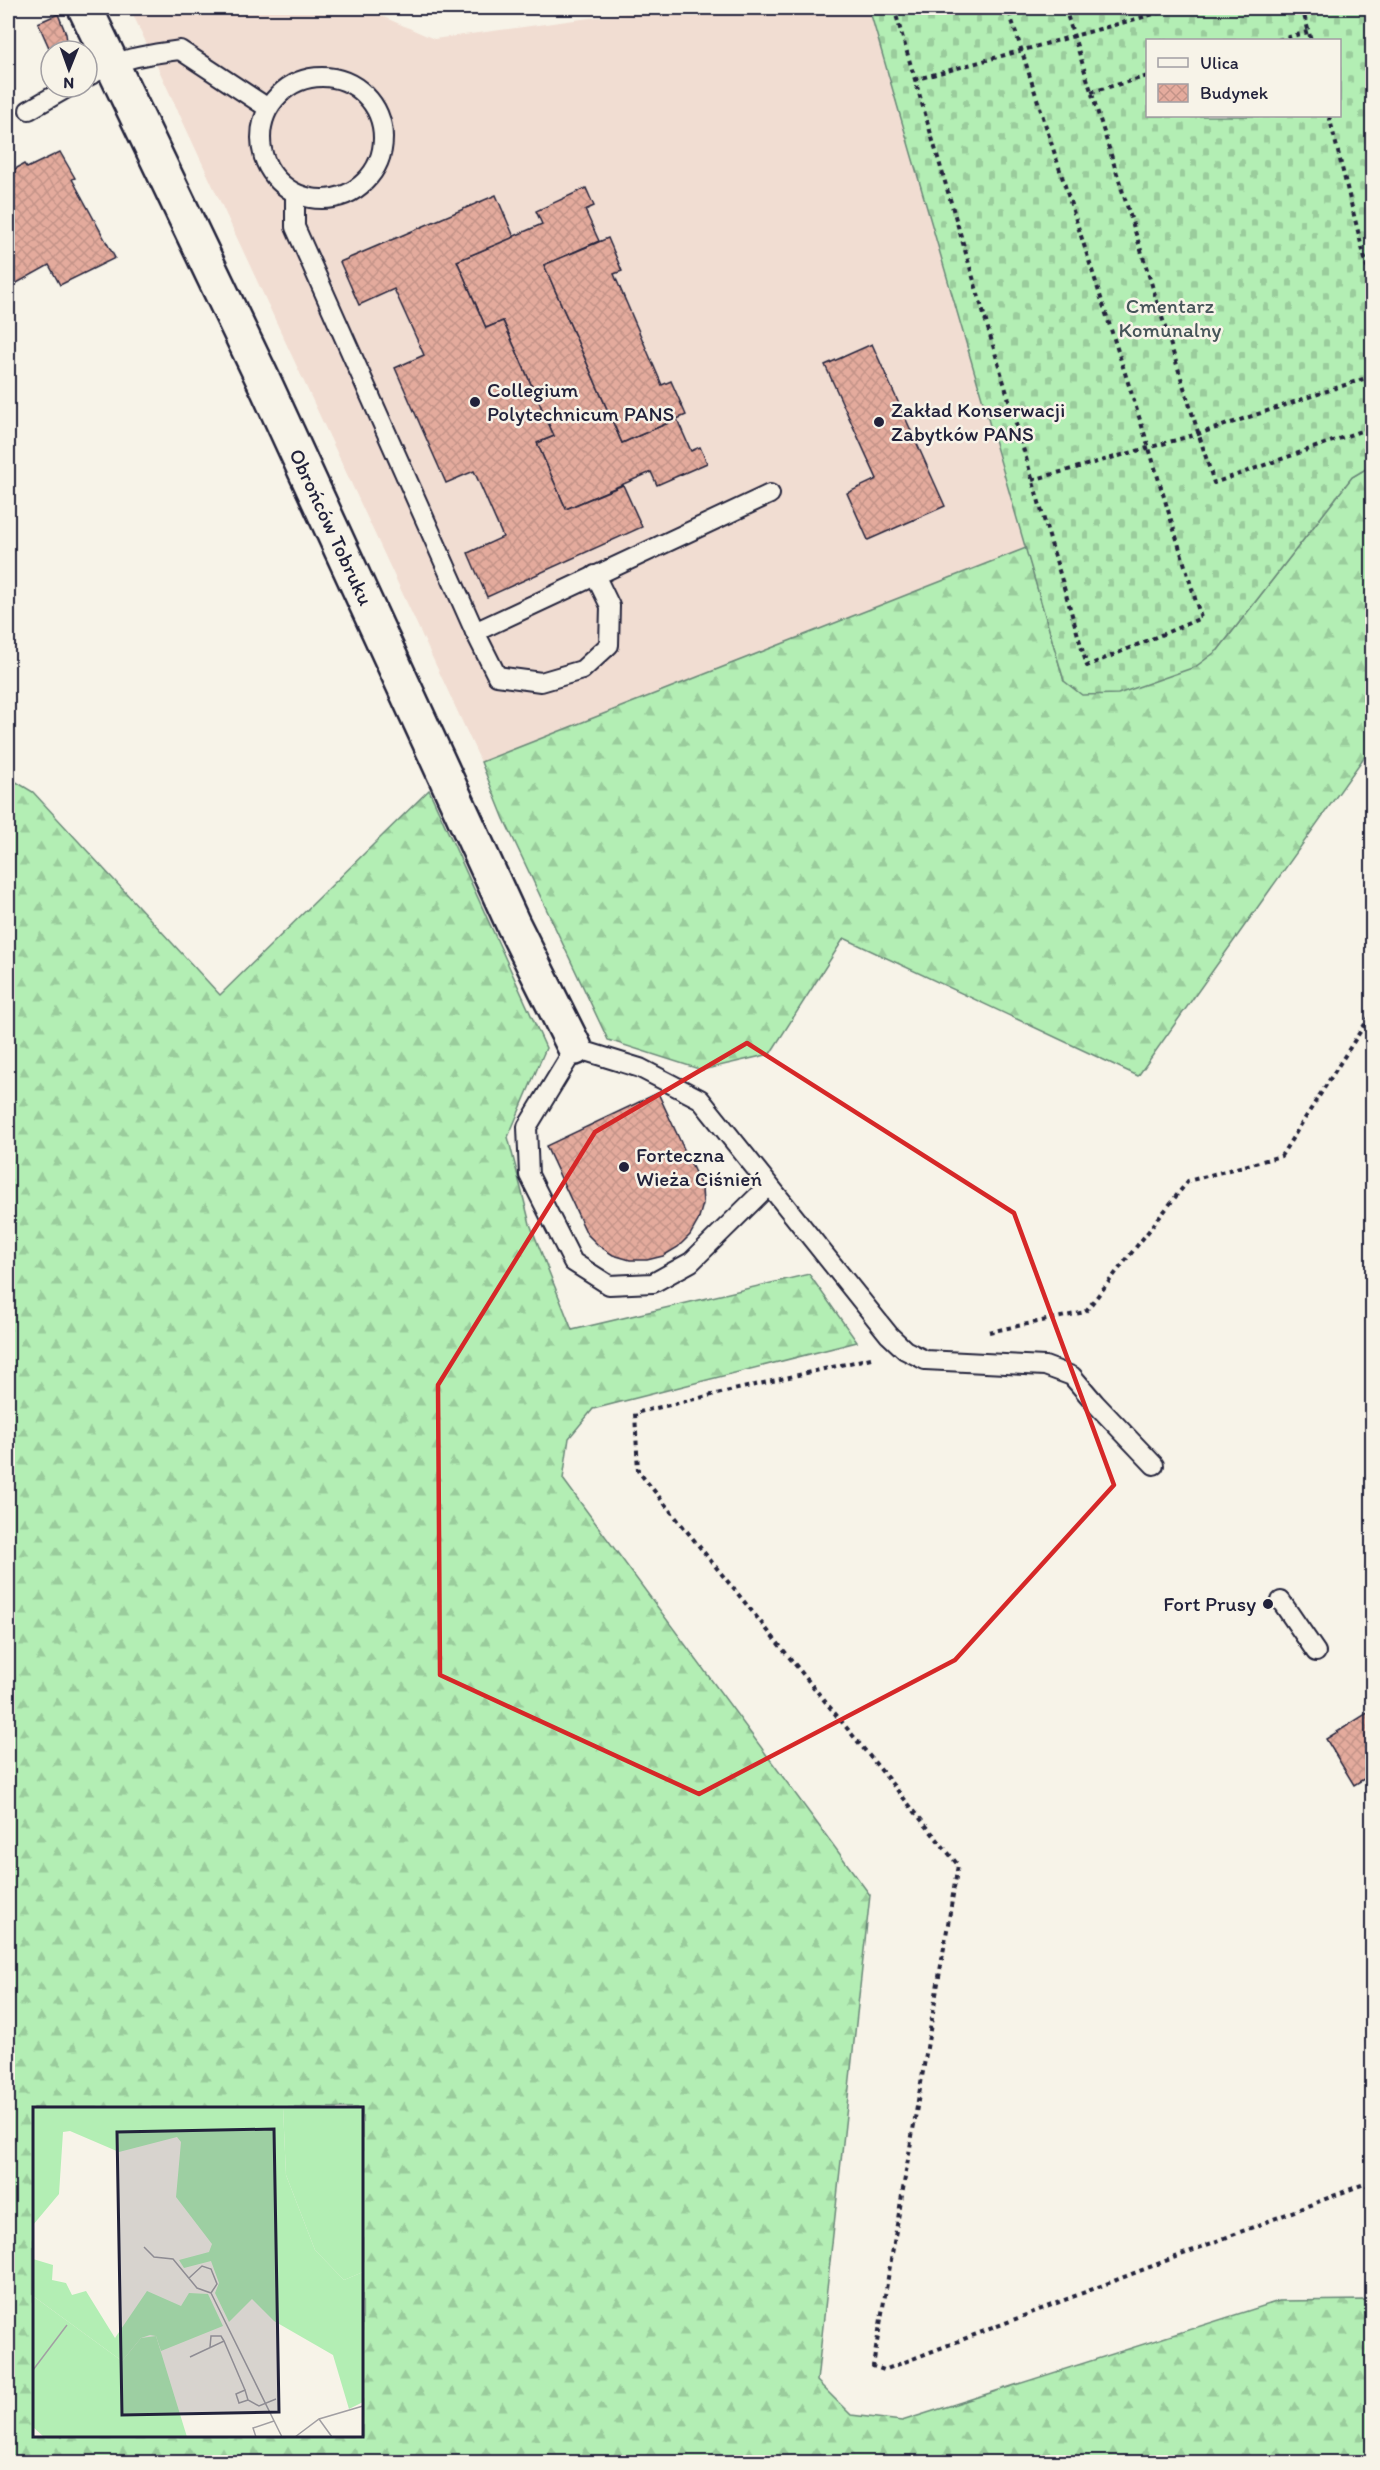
<svg xmlns="http://www.w3.org/2000/svg" width="1380" height="2470" viewBox="0 0 1380 2470" font-family="Itim,sans-serif">
<style>
.built{fill:#f1ddd2}
.forest{fill:url(#forest-firs);stroke:#6a8878;stroke-width:1.5;fill-rule:evenodd}
.cemetery{fill:url(#cemetery-stones);stroke:#6a8878;stroke-width:1.5;fill-rule:evenodd}
.building{fill:url(#building-cross-hatch);stroke:#22223b;stroke-width:1.5}
.lines{fill:none;stroke-linecap:round;stroke-linejoin:round}
.service-casing{stroke:#22223b;stroke-width:22}
.minor-casing{stroke:#22223b;stroke-width:38}
.path{stroke:#22223b;stroke-width:4;stroke-dasharray:4.5 4.5;stroke-linecap:butt}
.service{stroke:#f7f3e8;stroke-width:18}
.minor{stroke:#f7f3e8;stroke-width:33}
.marked{fill:none;stroke:#d62828;stroke-width:4.5;stroke-linejoin:round}
.poi-dot{fill:#22223b;stroke:#f7f3e8;stroke-width:2}
.labels{text-anchor:middle;stroke-width:5;stroke-linejoin:round;paint-order:stroke}
.park-label{font-size:21px;fill:#465559;stroke:#f7f3e8}
.poi-label{font-size:21px;fill:#22223b;stroke:#f7f3e8;text-anchor:start}
.street-label{font-size:21px;fill:#22223b;stroke:#f7f3e8}
.inset-road{fill:none;stroke:#a29fa3;stroke-width:1.5}
.view{fill:#22223b;fill-opacity:0.15;stroke:#22223b;stroke-width:3}
.inset-edge{fill:none;stroke:#22223b;stroke-width:3}
</style>
<defs>
<pattern id="forest-firs" width="22" height="20" patternUnits="userSpaceOnUse" patternTransform="scale(1.5)"><rect width="22" height="20" fill="#b3eeb4"/><path d="M5 1l3.5 6h-7zM16 11l3.5 6h-7z" fill="#9acc9c"/></pattern>
<pattern id="cemetery-stones" width="16" height="16" patternUnits="userSpaceOnUse" patternTransform="scale(1.5)"><rect width="16" height="16" fill="#b3eeb4"/><path d="M2 7V4a2 2 0 0 1 4 0v3zM10 15v-3a2 2 0 0 1 4 0v3z" fill="#9acc9c"/></pattern>
<pattern id="building-cross-hatch" width="8" height="8" patternUnits="userSpaceOnUse" patternTransform="scale(1.5)"><rect width="8" height="8" fill="#e4ab9d"/><path d="M0 0l8 8M0 8l8-8" fill="none" stroke="#c39388"/></pattern>
</defs>
<rect width="100%" height="100%" fill="#f7f3e8"/>
<filter id="ink" filterUnits="userSpaceOnUse"><feTurbulence type="fractalNoise" baseFrequency=".0167" numOctaves="2"/><feDisplacementMap in="SourceGraphic" scale="12" xChannelSelector="R" yChannelSelector="G"/><feConvolveMatrix kernelMatrix="1 2 1 2 8 2 1 2 1" color-interpolation-filters="sRGB"/></filter>
<g filter="url(#ink)">
<polygon class="built" points="130,8 363,8 434,39 663,8 869,8 1026,548 481,762"/>
<g class="forest">
<polygon points="1369,467 1372,470 1372,746 1138,1076 844,938 770,1054 702,1070 608,1040 504,819 481,762 1026,548 1064,681 1218,650 1352,477"/>
<path d="M8,777l25,15 187,203 209,-205 117,258 -38,89 22,87 42,106 237,-56 48,68 -264,67 -24,29 -6,41 307,416 -53,486 34,34 51,6 377,-120 88,-1 5,2v160h-1364zM34,2108h328v328h-328z"/>
</g>
<path class="cemetery" d="M869,8h503v462l-3,-3 -17,10 -134,173 -23,17 -77,27 -36,1 -18,-14zM1148,40h192v76h-192z"/>
<g class="building">
<polygon points="58,14 66,34 67,41 63,47 51,52 38,23"/>
<polygon points="60,152 75,178 72,179 115,258 60,285 49,265 8,288 8,173 24,164 27,168"/>
<polygon points="586,188 594,206 585,210 599,241 544,265 622,443 677,419 691,451 700,447 707,463 657,485 651,472 566,509 537,443 554,436 503,321 486,328 457,261 542,224 536,211"/>
<polygon points="496,195 514,237 457,261 486,328 503,321 554,436 537,443 566,509 623,485 642,527 487,597 468,553 503,537 474,471 446,483 395,368 424,355 394,289 359,305 340,262"/>
<polygon points="608,238 622,271 614,274 662,385 671,381 686,415 622,443 544,265"/>
<polygon points="872,344 945,506 868,540 847,493 877,479 825,365"/>
<polygon points="658,1093 702,1188 703,1204 698,1221 690,1235 678,1247 663,1256 647,1260 630,1260 613,1255 599,1246 587,1234 546,1146"/>
<polygon points="1372,1710 1372,1774 1354,1785 1326,1739"/>
</g>
<g class="lines">
<g class="service-casing">
<g id="service">
<path d="M87,77c33,-19 56,-22 93,-27l88,58"/>
<circle cx="322" cy="138" r="61"/>
<polyline points="29,110 69,87"/>
<polyline points="295,194 295,227 475,632 770,494"/>
<polyline points="475,632 497,676 541,682 582,670 609,645 610,606 595,575"/>
<polyline points="768,1186 691,1262 653,1283 609,1285 573,1262 529,1175 527,1127 575,1048 640,1068 700,1099 889,1335 905,1350 925,1360 1045,1366 1072,1376 1095,1403 1154,1465"/>
<polyline points="1281,1601 1316,1652"/>
</g>
</g>
<g class="minor-casing">
<polyline id="minor" points="85,8 267,388 513,924 575,1048"/>
</g>
<g class="path">
<polyline points="894,8 1087,666 1201,618 1149,448 1008,8"/>
<polyline points="1065,8 1214,483 1372,427"/>
<polyline points="1302,8 1311,40"/>
<polyline points="1278,40 1308,32"/>
<polyline points="914,80 1176,8"/>
<polyline points="1091,92 1148,76"/>
<polyline points="1329,116 1372,287"/>
<polyline points="1032,480 1198,434 1372,376"/>
<polyline points="989,1332 1085,1312 1188,1181 1281,1156 1372,1013"/>
<polyline points="871,1358 635,1413 638,1471 958,1865 873,2366 884,2370 1364,2184 1372,2188"/>
</g>
<use href="#service" class="service"/>
<use href="#minor" class="minor"/>
</g>
</g>
<path class="marked" d="M747,1043l267,170 100,272 -159,175 -256,134 -259,-119 -2,-290 157,-253z"/>
<g class="poi-dot">
<circle cx="475" cy="402" r="6"/>
<circle cx="879" cy="422" r="6"/>
<circle cx="624" cy="1167" r="6"/>
<circle cx="1268" cy="1604" r="6"/>
</g>
<g class="labels">
<g class="park-label">
<text x="1170" y="313">Cmentarz<tspan x="1170" dy="24">Komunalny</tspan></text>
</g>
<g class="poi-label">
<text x="487" y="397">Collegium<tspan x="487" dy="24">Polytechnicum PANS</tspan></text>
<text x="891" y="417">Zakład Konserwacji<tspan x="891" dy="24">Zabytków PANS</tspan></text>
<text x="636" y="1162">Forteczna<tspan x="636" dy="24">Wieża Ciśnień</tspan></text>
<text x="1256" y="1611" text-anchor="end">Fort Prusy</text>
</g>
<g class="street-label">
<text transform="translate(331 527) rotate(65)" y="7">Obrońców Tobruku</text>
</g>
</g>
<g transform="translate(33 2107)">
<rect width="330" height="330" fill="#f7f3e8"/>
<path d="M250,0h80v165l-19,8 -29,-30 -29,-75z" fill="#b3eeb4"/>
<path d="M0,0h250l3,68 29,75 29,30 19,-8v130l-14,7 -16,-54 -59,-34 -22,-22 -23,23 -14,-29 4,-10 -8,-22 -27,7 -5,-8 30,-8 3,-8 -36,-47 5,-55 -4,-5 -58,15 -49,-21 -7,1 -4,62 -26,31zM0,152l20,6 -1,15 14,3 6,12 14,-4 29,47 32,-47 34,15 8,-13 19,1 15,32 -62,25 -5,-15 -6,-1 -9,3 -19,23 -89,-65z" fill="#b3eeb4"/>
<path d="M0,189l89,65 19,-23 15,-2 31,101h-143l-11,-10z" fill="#b3eeb4"/>
<path class="inset-road" d="M111,140l10,10 19,2 24,29 14,5M156,171l13,-12 9,3 6,15 -6,9M178,186l71,144M177,240l1,-11h10l3,5M157,250l34,-16 21,49M0,263l34,-45M215,293l-9,3 -3,-9 9,-4 3,10 11,6 17,-7M286,312l13,18M223,330l-3,-9 21,-7M262,330l24,-18 44,-13"/>
<path class="view" d="M241,22l5,283 -157,3 -5,-283z"/>
<rect width="330" height="330" class="inset-edge"/>
</g>
<rect width="1380" height="2470" fill="none" stroke="#f7f3e8" stroke-width="30"/>
<rect x="15" y="15" width="1350" height="2440" fill="none" stroke="#22223b" stroke-width="2" filter="url(#ink)"/>
<rect x="1146" y="39" width="195" height="78" fill="#f7f3e8" stroke="#a29fa3" stroke-width="1.5"/>
<rect x="1158" y="58" width="30" height="9" fill="#f7f3e8" stroke="#a29fa3" stroke-width="1.5"/>
<text x="1200" y="69" font-size="18" fill="#22223b">Ulica</text>
<rect x="1158" y="84" width="30" height="18" fill="url(#building-cross-hatch)" stroke="#a29fa3" stroke-width="1.5"/>
<text x="1200" y="99" font-size="18" fill="#22223b">Budynek</text>
<g transform="translate(69 69) rotate(181)"><circle r="28" fill="#f7f3e8" stroke="#a29fa3" stroke-width="1.5"/>
<path d="M0-4.5L10 22L0 15L-10 22Z" fill="#22223b"/>
<text y="-9" font-size="16" font-weight="bold" text-anchor="middle" fill="#22223b">N</text>
</g>
</svg>
